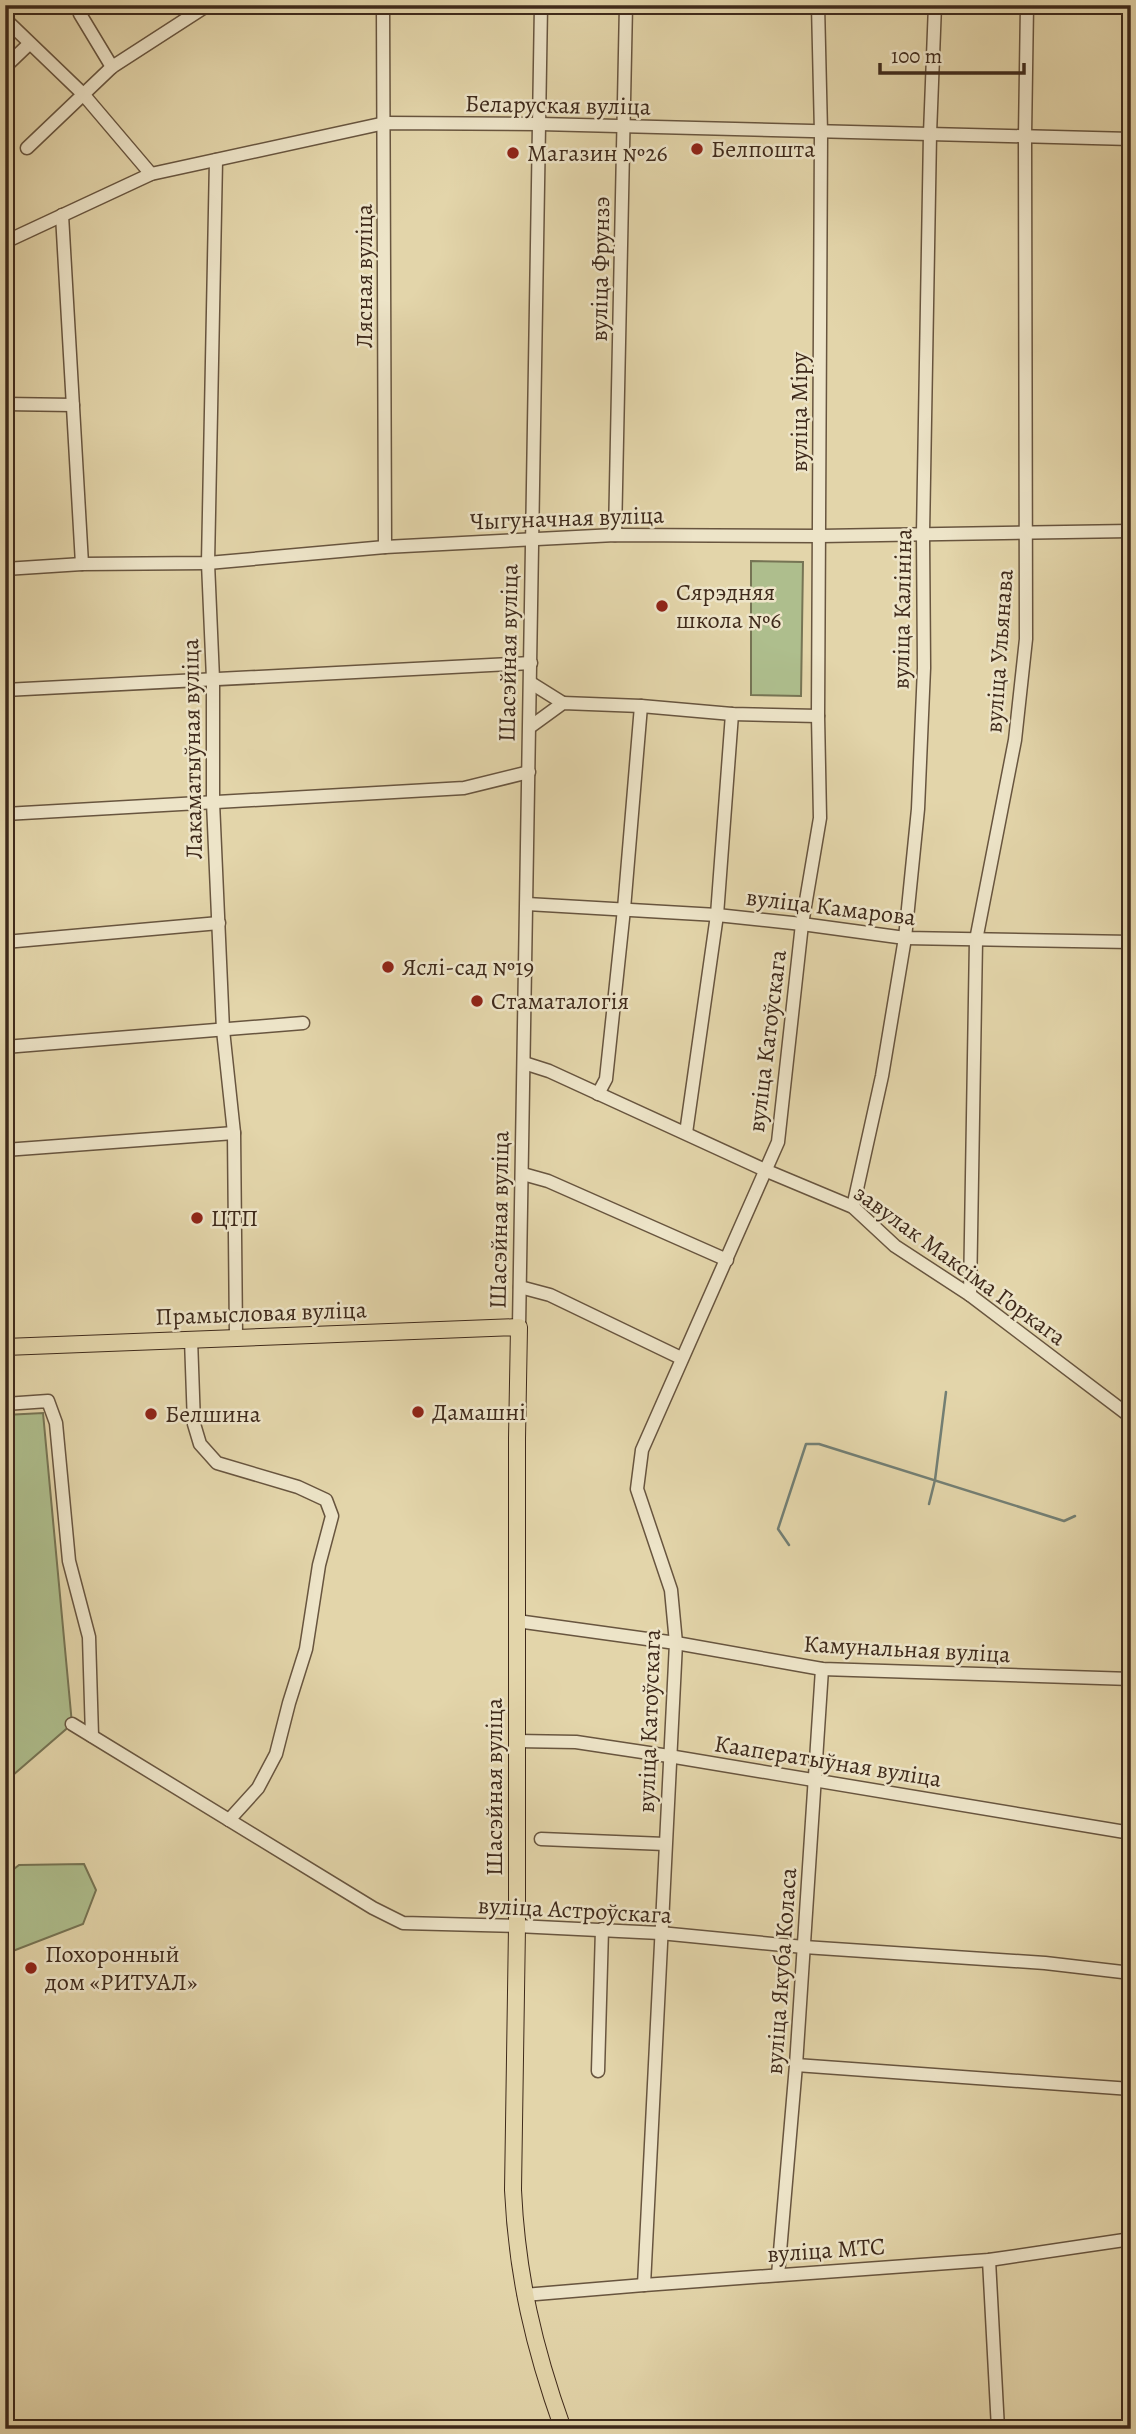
<svg xmlns="http://www.w3.org/2000/svg" width="1136" height="2434" viewBox="0 0 1136 2434" font-family="Alegreya,serif">
<style>
.green{fill:#aebe8d;stroke:#767454;stroke-width:2}
.lines{fill:none;stroke-linecap:round;stroke-linejoin:round}
.stream{stroke:#737f74;stroke-width:2.5}
.minor-casing{stroke:#68553f;stroke-width:15}
.major-casing{stroke:#3f2a1b;stroke-width:18}
.minor{stroke:#ede4c8;stroke-width:12}
.major{stroke:#e3d5aa;stroke-width:16}
.poi-dot{fill:#8f2418;stroke:#ede4c8;stroke-width:2.5}
.labels{text-anchor:middle;stroke-width:5;stroke-linejoin:round;paint-order:stroke}
.street-label{font-size:24px;fill:#3f2a1b;stroke:#ede4c8}
.poi-label{font-size:24px;fill:#3f2a1b;stroke:#ede4c8;text-anchor:start}
</style>
<rect width="100%" height="100%" fill="#e3d5aa"/>
<filter id="stains"><feTurbulence type="fractalNoise" baseFrequency=".00286" numOctaves="4"/><feColorMatrix values="0 0 0 0 .2 0 0 0 0 .09 0 0 0 0 .02 0 0 0 .5 -.17"/></filter>
<radialGradient id="worn" r=".72"><stop offset=".6" stop-color="#630" stop-opacity="0"/><stop offset="1" stop-color="#630" stop-opacity=".3"/></radialGradient>
<g class="green">
<polygon points="751,561 803,562 801,696 751,695"/>
<polygon points="43,1413 72,1724 5,1782 5,1415"/>
<polygon points="84,1864 96,1890 83,1924 5,1954 5,1876 19,1865"/>
</g>
<g class="lines">
<g class="stream">
<polyline points="929,1504 935,1480 946,1392"/>
<polyline points="789,1545 778,1529 806,1444 819,1444 1064,1521 1075,1516"/>
</g>
<g class="minor-casing">
<g id="minor">
<polyline points="89,5 80,14 112,67"/>
<polyline points="383,5 385,547"/>
<polyline points="5,19 83,94 151,174"/>
<polyline points="5,67 29,44"/>
<polyline points="27,148 112,67 208,5"/>
<polyline points="216,160 208,563 213,679 213,802 223,1030 234,1133 236,1337"/>
<polyline points="62,215 82,564"/>
<polyline points="5,242 151,174 385,123 540,124 1131,139"/>
<polyline points="5,404 73,405"/>
<polyline points="615,535 626,5"/>
<polyline points="5,569 82,564 208,563 385,547 615,535 820,536 1131,531"/>
<polyline points="531,683 563,703"/>
<polyline points="5,690 531,663"/>
<polyline points="530,727 563,703 641,706 732,714 818,716"/>
<polyline points="5,814 464,788 529,772"/>
<polyline points="527,904 717,915 802,924 905,938 1131,942"/>
<polyline points="5,942 219,923"/>
<polyline points="5,1047 303,1023"/>
<polyline points="524,1063 549,1071 767,1171 853,1207 895,1246 970,1295 1131,1417"/>
<polyline points="598,1094 606,1079 624,909 641,706"/>
<polyline points="686,1133 717,915 732,714"/>
<polyline points="5,1150 234,1133"/>
<polyline points="523,1174 548,1181 727,1260"/>
<polyline points="853,1207 882,1076 905,938 918,809 924,668 923,534 930,134 935,5"/>
<polyline points="520,1287 550,1295 681,1358"/>
<polyline points="970,1295 976,940 1015,740 1026,639 1025,136 1027,5"/>
<polyline points="519,1327 541,5"/>
<polyline points="191,1339 194,1424 200,1444 217,1463 298,1487 326,1500 332,1516 319,1565 306,1649 289,1703 276,1754 258,1788 229,1820"/>
<polyline points="5,1404 48,1401 56,1423 69,1561 89,1637 92,1736"/>
<polyline points="517,1621 676,1643 822,1669 1131,1679"/>
<polyline points="72,1724 373,1908 403,1923 517,1926 660,1933 804,1947 1045,1963 1131,1973"/>
<polyline points="517,1741 576,1742 669,1756 1131,1833"/>
<polyline points="541,1839 665,1844"/>
<polyline points="796,2065 1131,2089"/>
<polyline points="598,2071 602,1929"/>
<polyline points="989,2260 998,2429"/>
<polyline points="778,2275 796,2065 822,1669"/>
<polyline points="644,2285 676,1643 671,1590 637,1489 642,1450 778,1142 802,924 820,818 818,716 821,133 818,5"/>
<polyline points="524,2295 644,2285 989,2260 1131,2239"/>
</g>
</g>
<g class="major-casing">
<path id="major" d="M5,1347l514,-20 -2,111v488l-4,264c4,86 21,158 50,239"/>
</g>
<use href="#minor" class="minor"/>
<use href="#major" class="major"/>
</g>
<g class="poi-dot">
<circle cx="697" cy="149" r="7"/>
<circle cx="513" cy="153" r="7"/>
<circle cx="662" cy="606" r="7"/>
<circle cx="388" cy="967" r="7"/>
<circle cx="477" cy="1001" r="7"/>
<circle cx="197" cy="1218" r="7"/>
<circle cx="418" cy="1412" r="7"/>
<circle cx="151" cy="1414" r="7"/>
<circle cx="31" cy="1968" r="7"/>
</g>
<g class="labels">
<g class="street-label">
<text transform="translate(558 105) rotate(1)" y="8">Беларуская вуліца</text>
<text transform="translate(600 269) rotate(-89)" y="8">вуліца Фрунзэ</text>
<text transform="translate(364 276) rotate(-90)" y="8">Лясная вуліца</text>
<text transform="translate(799 412) rotate(-90)" y="8">вуліца Міру</text>
<text transform="translate(567 518) rotate(-2)" y="8">Чыгуначная вуліца</text>
<text transform="translate(902 609) rotate(-89)" y="8">вуліца Калініна</text>
<text transform="translate(999 651) rotate(-86)" y="8">вуліца Ульянава</text>
<text transform="translate(508 653) rotate(-89)" y="8">Шасэйная вуліца</text>
<text transform="translate(192 749) rotate(-91)" y="8">Лакаматыўная вуліца</text>
<text transform="translate(831 907) rotate(7)" y="8">вуліца Камарова</text>
<text transform="translate(767 1041) rotate(-83)" y="8">вуліца Катоўскага</text>
<text transform="translate(499 1220) rotate(-89)" y="8">Шасэйная вуліца</text>
<text transform="translate(960 1265) rotate(36)" y="8">завулак Максіма Горкага</text>
<text transform="translate(261 1313) rotate(-2)" y="8">Прамысловая вуліца</text>
<text transform="translate(907 1649) rotate(3)" y="8">Камунальная вуліца</text>
<text transform="translate(649 1721) rotate(-88)" y="8">вуліца Катоўскага</text>
<text transform="translate(828 1761) rotate(9)" y="8">Кааператыўная вуліца</text>
<text transform="translate(494 1787) rotate(-90)" y="8">Шасэйная вуліца</text>
<text transform="translate(575 1910) rotate(3)" y="8">вуліца Астроўскага</text>
<text transform="translate(781 1971) rotate(-86)" y="8">вуліца Якуба Коласа</text>
<text transform="translate(826 2250) rotate(-4)" y="8">вуліца МТС</text>
</g>
<g class="poi-label">
<text x="711" y="157">Белпошта</text>
<text x="527" y="161">Магазин №26</text>
<text x="676" y="600">Сярэдняя<tspan x="676" dy="28">школа №6</tspan></text>
<text x="402" y="975">Яслі-сад №19</text>
<text x="491" y="1009">Стаматалогія</text>
<text x="211" y="1226">ЦТП</text>
<text x="432" y="1420">Дамашні</text>
<text x="165" y="1422">Белшина</text>
<text x="45" y="1962">Похоронный<tspan x="45" dy="28">дом «РИТУАЛ»</tspan></text>
</g>
</g>
<rect width="1136" height="2434" fill="none" stroke="#e3d5aa" stroke-width="28"/>
<rect x="7" y="7" width="1122" height="2420" fill="none" stroke="#3f2a1b" stroke-width="3.5"/>
<rect x="14" y="14" width="1108" height="2406" fill="none" stroke="#3f2a1b" stroke-width="2"/>
<path d="M880 63v10h144v-10" fill="none" stroke="#3f2a1b" stroke-width="3.5"/>
<text x="891" y="63" font-size="21" fill="#3f2a1b" stroke="#ede4c8" stroke-width="5" paint-order="stroke">100 m</text>
<rect width="100%" height="100%" filter="url(#stains)"/>
<rect width="100%" height="100%" fill="url(#worn)"/>
</svg>
